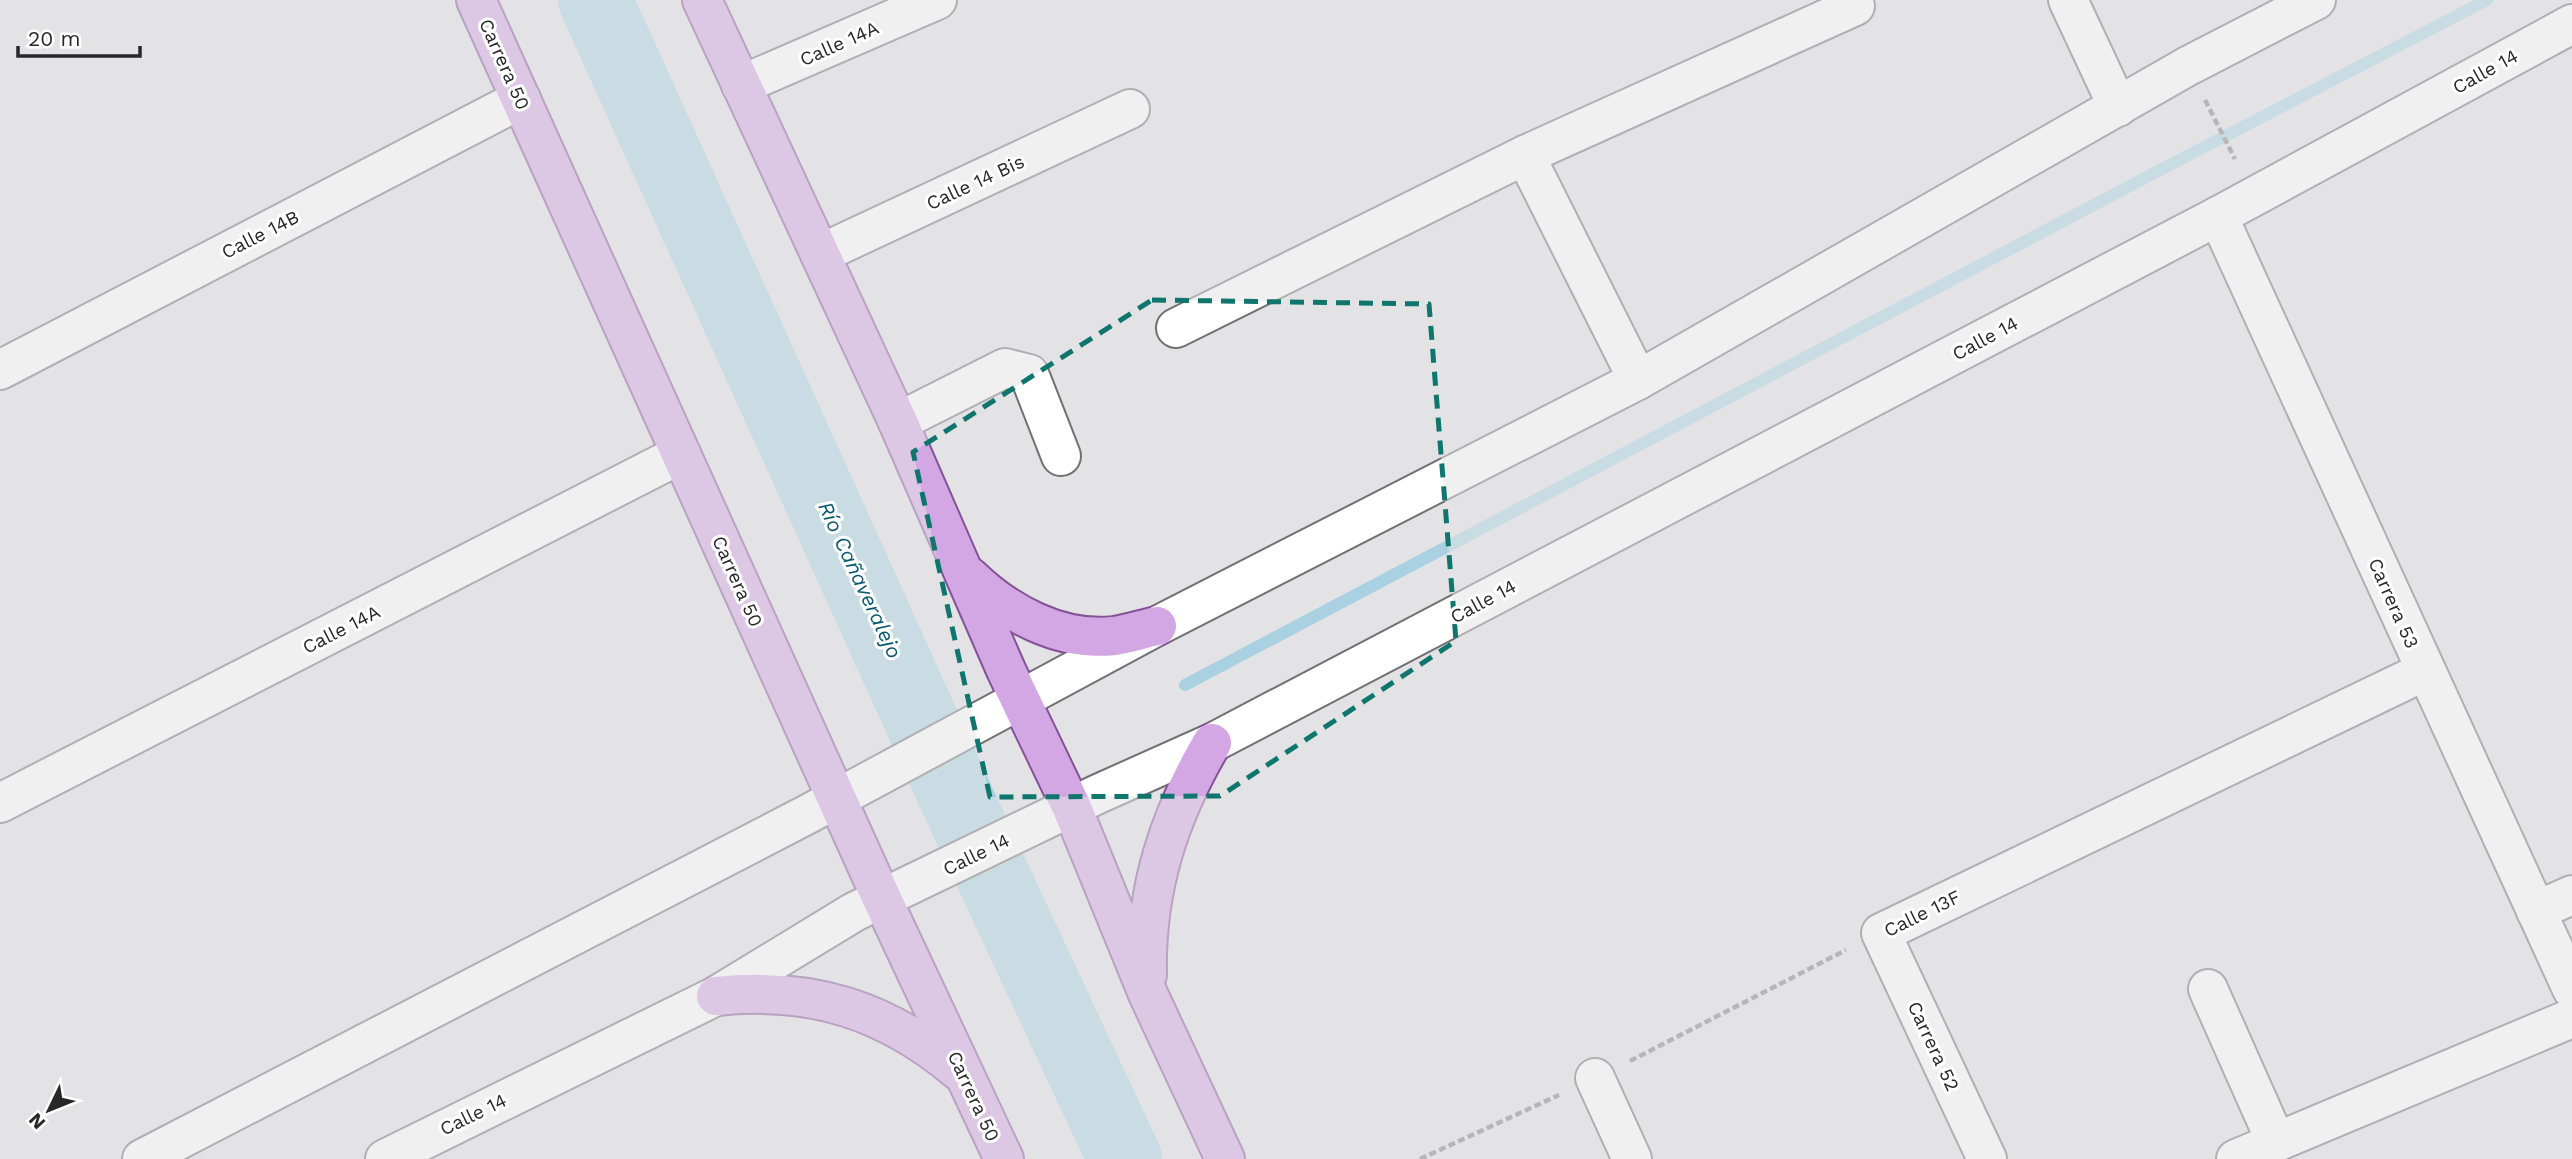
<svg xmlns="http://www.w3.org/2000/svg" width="2572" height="1159" viewBox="0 0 2572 1159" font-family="'Work Sans',sans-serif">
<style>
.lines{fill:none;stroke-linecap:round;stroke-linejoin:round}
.stream{stroke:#a9d1e1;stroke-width:12}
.river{stroke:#a9d1e1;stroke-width:74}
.minor-casing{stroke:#717174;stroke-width:42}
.major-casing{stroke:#845397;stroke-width:42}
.path{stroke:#7f7f81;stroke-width:4.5;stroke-dasharray:7 3.5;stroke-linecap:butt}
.minor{stroke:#fff;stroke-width:38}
.major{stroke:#d3a6e4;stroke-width:38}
.marked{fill:none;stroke:#0f766e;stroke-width:5;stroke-dasharray:14 9;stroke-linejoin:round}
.labels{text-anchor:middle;stroke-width:6;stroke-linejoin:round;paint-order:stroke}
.street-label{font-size:19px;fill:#282829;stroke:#fff}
.water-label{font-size:21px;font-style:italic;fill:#0a5870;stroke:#fff}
</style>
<rect width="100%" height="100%" fill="#e3e3e6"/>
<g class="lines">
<polyline class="stream" points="1185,685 2162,169 2487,0"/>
<polyline class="river" points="595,0 955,795 1125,1159"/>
<g class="minor-casing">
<g id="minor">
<polyline points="2068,0 2118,107"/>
<polyline points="741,85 937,0"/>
<polyline points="2218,216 2572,989"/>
<polyline points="820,254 1130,109"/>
<polyline points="1176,328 1525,155"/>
<polyline points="0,370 521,99"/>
<polyline points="1638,380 1525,155 1855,6"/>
<polyline points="898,422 1005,368 1029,374 1061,456"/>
<polyline points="0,803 681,454"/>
<polyline points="2536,911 2572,895"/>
<polyline points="2208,989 2276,1142"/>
<polyline points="1595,1078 1632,1159"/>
<polyline points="142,1159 808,814 1157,626 1638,380 2188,66 2316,0"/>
<polyline points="385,1159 716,996 854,912 1098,794 1212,743 2218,216 2572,24"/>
<polyline points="1987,1159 1881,933 2425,671"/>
<polyline points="2236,1159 2572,1018"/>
</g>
</g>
<g class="major-casing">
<g id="major">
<polyline points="476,0 882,899 1004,1159"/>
<polyline points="702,0 898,422 1006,670 1072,808 1148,994 1225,1159"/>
<path d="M970,577c37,36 90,65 144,59 14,-2 29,-7 43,-10"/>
<path d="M1147,975c-2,-86 22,-159 65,-232"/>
<path d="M716,996c95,-10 171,14 244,76"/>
</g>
</g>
<g class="path">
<polyline points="2205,100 2235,159"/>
<polyline points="1630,1061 1846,950"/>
<polyline points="1420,1159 1559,1095"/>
</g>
<use href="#minor" class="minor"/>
<use href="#major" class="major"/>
</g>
<path d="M0 0H2572V1159H0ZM1152,300l277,4 27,337 -236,155 -230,1 -77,-345z" fill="#e3e3e6" fill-opacity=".55" fill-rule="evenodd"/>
<path class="marked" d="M1152,300l277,4 27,337 -236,155 -230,1 -77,-345z"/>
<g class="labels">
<g class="street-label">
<text transform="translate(839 43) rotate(-24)" y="7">Calle 14A</text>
<text transform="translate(505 64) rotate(66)" y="7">Carrera 50</text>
<text transform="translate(2485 71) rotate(-29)" y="7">Calle 14</text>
<text transform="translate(975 182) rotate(-25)" y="7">Calle 14 Bis</text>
<text transform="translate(260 234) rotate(-27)" y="7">Calle 14B</text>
<text transform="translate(1985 338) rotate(-28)" y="7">Calle 14</text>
<text transform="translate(738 581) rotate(66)" y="7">Carrera 50</text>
<text transform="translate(1483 601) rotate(-28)" y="7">Calle 14</text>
<text transform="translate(2394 603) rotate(66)" y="7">Carrera 53</text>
<text transform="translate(341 629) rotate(-27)" y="7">Calle 14A</text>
<text transform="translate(976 854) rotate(-26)" y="7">Calle 14</text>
<text transform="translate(1922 913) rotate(-26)" y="7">Calle 13F</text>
<text transform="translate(1934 1046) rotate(65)" y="7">Carrera 52</text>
<text transform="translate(974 1096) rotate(65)" y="7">Carrera 50</text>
<text transform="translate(473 1114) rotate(-26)" y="7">Calle 14</text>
</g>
<g class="water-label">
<text transform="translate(860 580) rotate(65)" y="7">Río Cañaveralejo</text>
</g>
</g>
<g transform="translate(49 1110) rotate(227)" stroke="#ffffff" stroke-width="5" paint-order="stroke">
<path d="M0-5L12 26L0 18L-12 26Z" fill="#282829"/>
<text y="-10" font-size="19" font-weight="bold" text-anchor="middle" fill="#282829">N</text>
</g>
<path d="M18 46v10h122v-10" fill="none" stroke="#282829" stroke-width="3.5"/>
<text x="28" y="46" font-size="21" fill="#282829" stroke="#ffffff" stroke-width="5" paint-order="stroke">20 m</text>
</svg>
